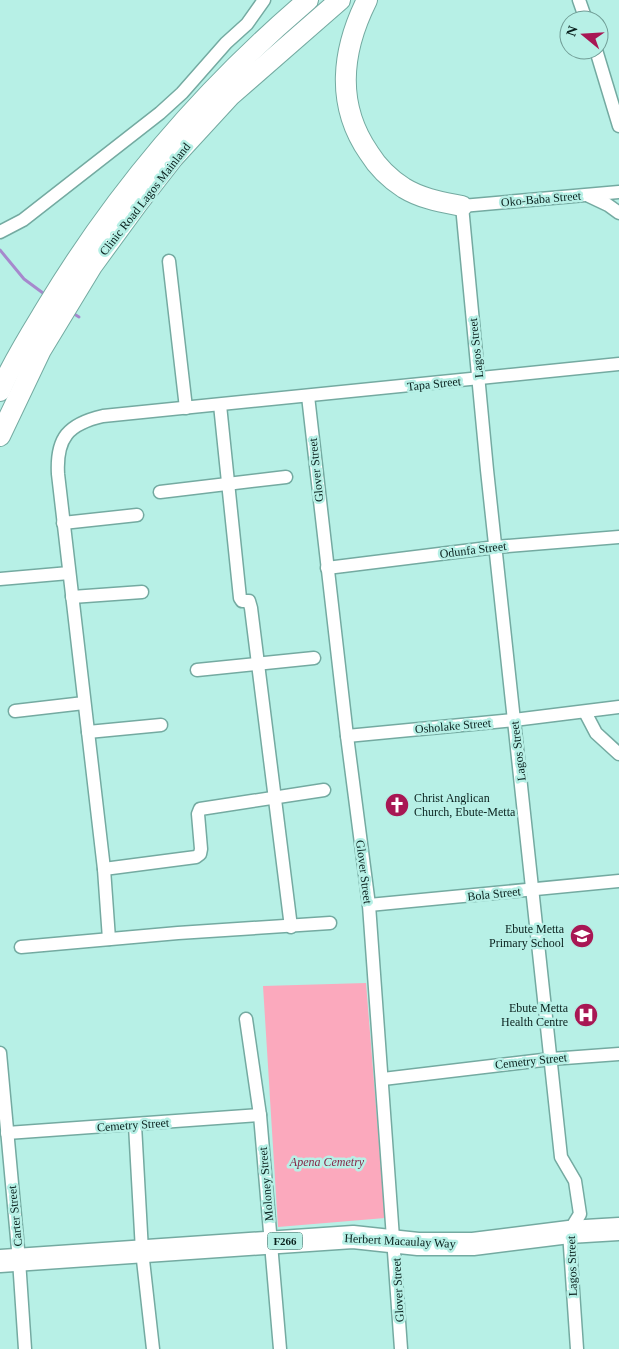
<svg xmlns="http://www.w3.org/2000/svg" width="619" height="1349" viewBox="0 0 619 1349" font-family="Georgia,serif">
<style>
.green{fill:#fba9bd}
.lines{fill:none;stroke-linecap:round;stroke-linejoin:round}
.stream{stroke:#a689cd;stroke-width:3}
.street-casing{stroke:#74aaa1;stroke-width:15}
.primary-casing{stroke:#74aaa1;stroke-width:22}
.highway-casing{stroke:#74aaa1;stroke-width:25}
.street{stroke:#fff;stroke-width:12}
.primary{stroke:#fff;stroke-width:20}
.highway{stroke:#fff;stroke-width:22}
.labels{text-anchor:middle;stroke-width:5;stroke-linejoin:round;paint-order:stroke}
.shield{fill:#b7f0e6;stroke:#3d5e59;stroke-width:1}
.shield-label{font-size:11px;font-weight:bold;fill:#09201d}
.street-label{font-size:12px;fill:#09201d;stroke:#b7f0e6}
.poi-label{font-size:12px;fill:#09201d;stroke:#b7f0e6;text-anchor:end}
.park-label{font-size:12px;font-style:italic;fill:#852647;stroke:#b7f0e6}
</style>
<rect width="100%" height="100%" fill="#b7f0e6"/>
<polygon class="green" points="366,983 385,1218 278,1227 263,986"/>
<g class="lines">
<g class="stream">
<polyline points="0,250 24,279 47,296"/>
<polyline points="71,312 79,317"/>
</g>
<g class="street-casing">
<g id="street">
<polyline points="579,0 586,20"/>
<polyline points="596,50 619,126"/>
<polyline points="589,196 608,205 619,213"/>
<polyline points="0,232 23,220 160,113 182,93 226,43 247,24 264,0"/>
<polyline points="169,261 186,408"/>
<polyline points="308,396 347,736 369,905 401,1349"/>
<polyline points="220,405 240,598 242,601 249,601 251,608 291,927"/>
<polyline points="160,492 286,477"/>
<polyline points="63,523 137,515"/>
<polyline points="327,568 496,547 619,537"/>
<polyline points="0,579 69,573"/>
<polyline points="72,597 142,592"/>
<polyline points="197,670 314,658"/>
<polyline points="15,711 84,703"/>
<polyline points="585,712 596,733 619,754"/>
<polyline points="88,732 161,725"/>
<polyline points="347,736 514,720 619,707"/>
<polyline points="104,869 196,857 200,854 201,849 198,814 200,809 324,790"/>
<polyline points="369,905 619,881"/>
<path d="M109,939l-5,-70 -46,-395c-2,-36 10,-50 45,-58l516,-52"/>
<polyline points="21,947 178,933 330,923"/>
<polyline points="246,1019 260,1115 280,1349"/>
<polyline points="0,1053 19,1260 25,1349"/>
<polyline points="383,1079 551,1059 619,1054"/>
<polyline points="135,1125 142,1251 153,1349"/>
<polyline points="7,1133 260,1115"/>
<polyline points="577,1349 569,1232 580,1214 575,1181 561,1157 487,470 462,206 619,192"/>
</g>
</g>
<g class="primary-casing">
<g id="primary">
<path d="M367,0c-25,50 -32,104 2,153 8,13 21,26 35,35 18,11 38,14 58,18"/>
<path d="M0,391c13,-30 31,-58 48,-86 69,-114 158,-218 260,-305"/>
<polyline points="0,436 41,350 92,266 138,203 173,158 230,96 340,0"/>
</g>
</g>
<g class="highway-casing">
<polyline id="highway" points="0,1261 353,1237 418,1244 473,1244 569,1232 619,1229"/>
</g>
<use href="#street" class="street"/>
<use href="#primary" class="primary"/>
<use href="#highway" class="highway"/>
</g>
<defs>
<g id="church-disc" transform="scale(1.25)"><circle r="9.5" fill="#a81754" stroke="#b7f0e6"/><path d="M-1.2-6h2.4v3.5h3.3v2.4h-3.3V6h-2.4V-.1h-3.3v-2.4h3.3Z" fill="#fff"/></g>
<g id="school-disc" transform="scale(1.25)"><circle r="9.5" fill="#a81754" stroke="#b7f0e6"/><path d="M0-5L7-2L0 1L-7-2ZM-4 1L0 2.5L4 1V4Q0 6-4 4Z" fill="#fff"/></g>
<g id="hospital-disc" transform="scale(1.25)"><circle r="9.5" fill="#a81754" stroke="#b7f0e6"/><path d="M-5-5h3v3.5h4V-5h3V5h-3V1.5h-4V5h-3Z" fill="#fff"/></g>
</defs>
<g fill-rule="evenodd">
<use href="#church-disc" x="397" y="805"/>
<use href="#school-disc" x="582" y="936"/>
<use href="#hospital-disc" x="586" y="1015"/>
</g>
<g class="labels">
<rect class="shield" x="267.5" y="1232.5" width="35" height="17" rx="4"/>
<g class="shield-label">
<text x="285" y="1245">F266</text>
</g>
<g class="street-label">
<text transform="translate(145 199) rotate(-52)" y="4">Clinic Road Lagos Mainland</text>
<text transform="translate(541 199) rotate(-5)" y="4">Oko-Baba Street</text>
<text transform="translate(476 348) rotate(-96)" y="4">Lagos Street</text>
<text transform="translate(434 384) rotate(-6)" y="4">Tapa Street</text>
<text transform="translate(316 470) rotate(-96)" y="4">Glover Street</text>
<text transform="translate(473 550) rotate(-7)" y="4">Odunfa Street</text>
<text transform="translate(453 726) rotate(-5)" y="4">Osholake Street</text>
<text transform="translate(518 751) rotate(-97)" y="4">Lagos Street</text>
<text transform="translate(364 872) rotate(83)" y="4">Glover Street</text>
<text transform="translate(494 894) rotate(-6)" y="4">Bola Street</text>
<text transform="translate(531 1061) rotate(-6)" y="4">Cemetry Street</text>
<text transform="translate(133 1125) rotate(-4)" y="4">Cemetry Street</text>
<text transform="translate(266 1184) rotate(-95)" y="4">Moloney Street</text>
<text transform="translate(15 1216) rotate(-96)" y="4">Carter Street</text>
<text transform="translate(400 1241) rotate(3)" y="4">Herbert Macaulay Way</text>
<text transform="translate(572 1266) rotate(-92)" y="4">Lagos Street</text>
<text transform="translate(398 1290) rotate(-93)" y="4">Glover Street</text>
</g>
<g class="poi-label">
<text x="414" y="802" text-anchor="start">Christ Anglican<tspan x="414" dy="14">Church, Ebute-Metta</tspan></text>
<text x="564" y="933">Ebute Metta<tspan x="564" dy="14">Primary School</tspan></text>
<text x="568" y="1012">Ebute Metta<tspan x="568" dy="14">Health Centre</tspan></text>
</g>
<g class="park-label">
<text x="327" y="1166">Apena Cemetry</text>
</g>
</g>
<g transform="translate(584 35) rotate(288)"><circle r="24" fill="#b7f0e6" stroke="#719d96"/>
<path d="M0-4L9 19L0 12L-9 19Z" fill="#a81754"/>
<text y="-8" font-size="14" font-weight="bold" text-anchor="middle" fill="#09201d">N</text>
</g>
</svg>
